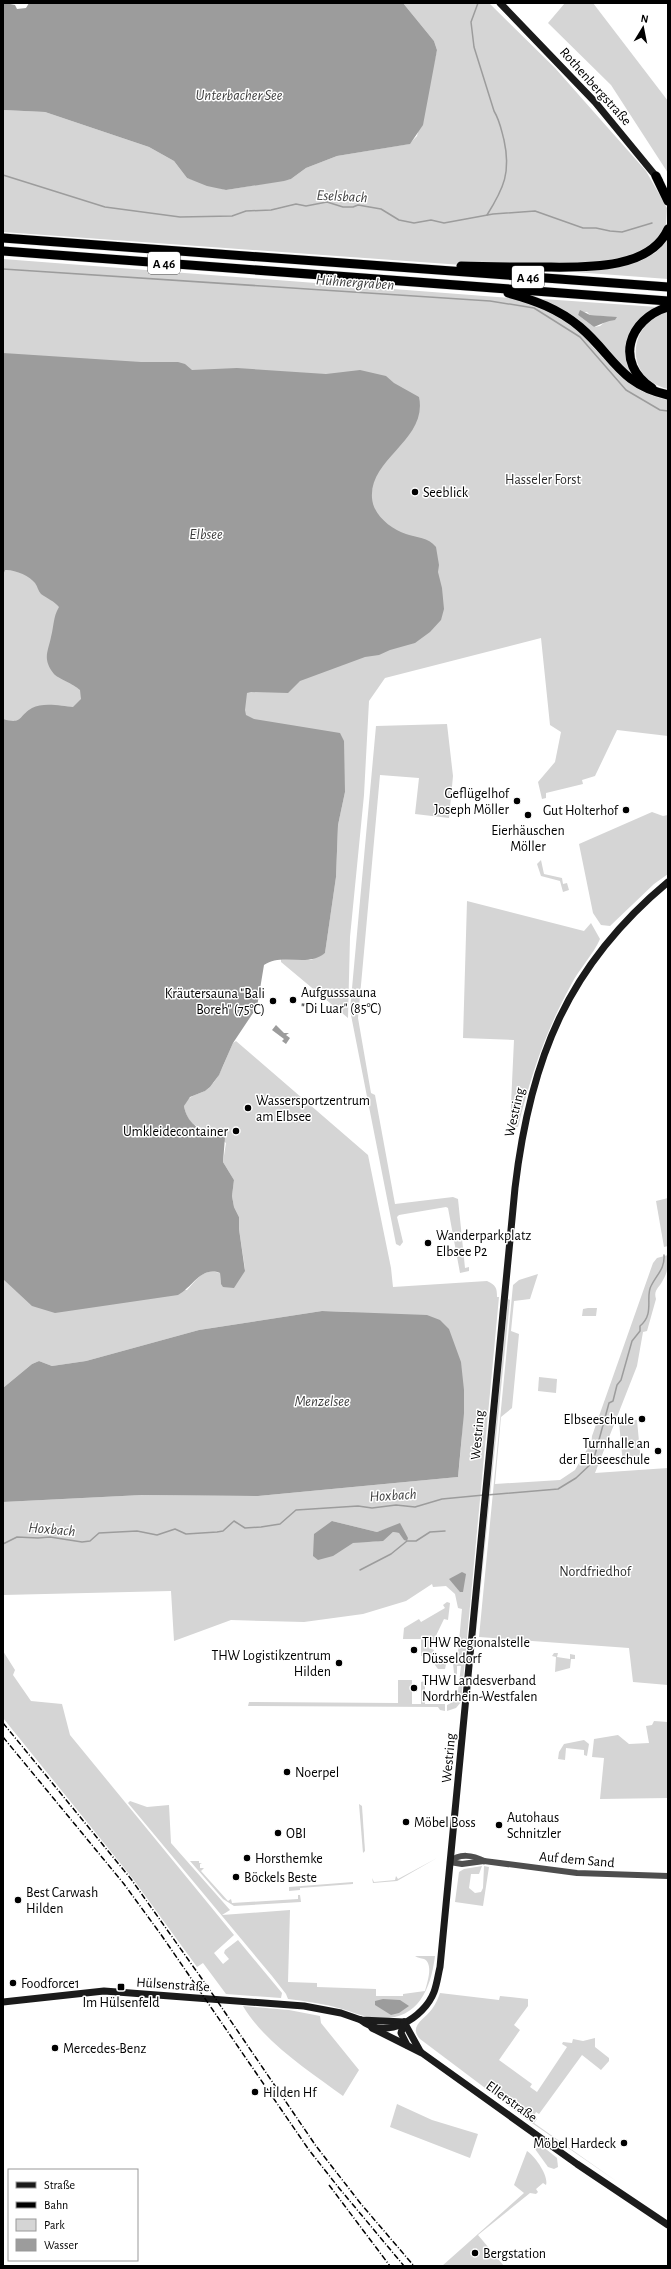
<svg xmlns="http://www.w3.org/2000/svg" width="671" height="2269" viewBox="0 0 671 2269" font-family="'Alegreya Sans',sans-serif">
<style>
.green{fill:#d5d5d5;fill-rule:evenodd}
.water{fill:#9c9c9c}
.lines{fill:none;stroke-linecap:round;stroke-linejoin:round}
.stream{stroke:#9c9c9c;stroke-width:1.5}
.motorway-casing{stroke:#dbdbdb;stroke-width:10}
.tertiary{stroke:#4e4e4e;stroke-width:6}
.secondary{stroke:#1b1b1b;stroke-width:7}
.motorway{stroke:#000;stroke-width:9}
.rail{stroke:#000;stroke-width:1.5;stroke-dasharray:6 2 1 2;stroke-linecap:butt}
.poi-dot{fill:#000;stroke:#fff;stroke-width:1.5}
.labels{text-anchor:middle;stroke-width:3;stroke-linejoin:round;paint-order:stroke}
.shield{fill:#fff;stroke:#4c4c4c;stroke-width:1}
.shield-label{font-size:13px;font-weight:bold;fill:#000}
.street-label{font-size:14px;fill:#000;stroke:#fff}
.park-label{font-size:14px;fill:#2c2c2c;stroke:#fff}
.poi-label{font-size:14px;fill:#000;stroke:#fff;text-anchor:start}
.water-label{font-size:15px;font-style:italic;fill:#3d3d3d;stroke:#fff}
</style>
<rect width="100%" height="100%" fill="#fff"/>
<g class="green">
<polygon points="403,3 489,3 555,68 646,171 667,208 666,225 654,245 633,255 597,263 476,266 3,232 3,110 45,112 149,147 174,161 187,178 226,190 291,179 306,168 337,156 409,144 417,136 437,50 434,41"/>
<polygon points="565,3 593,3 668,101 668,173 611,85 548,23"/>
<polygon points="668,238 668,279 561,271 633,262 655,253"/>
<path d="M3,259l508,39c22,7 42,14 61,28 9,6 16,16 24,24 19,22 43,45 72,50v336l-51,-6 -22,46 -13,4 1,4 -37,9v5l-4,1 -4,-17 17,-20 6,-30 -11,-7 -9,-87 -156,40 -16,23 -5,94 -14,142 -2,81 -67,-56v-3l30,1 14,-7 11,-76 2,-52 7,-33 -342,37z"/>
<path d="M543,299l114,8 -28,42 17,39 -48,-44 -56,-43zM587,312l3,3 21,2 -11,9 -6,1 -16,-12 1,-2z"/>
<path d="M668,311v78c-44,-10 -42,-65 0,-78z"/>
<polygon points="447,724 453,776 449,818 415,814 419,778 380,775 358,1018 371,1093 375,1095 395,1204 453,1197 458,1199 465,1268 469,1267 469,1271 460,1273 448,1208 446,1207 399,1215 397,1217 403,1242 400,1246 396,1244 350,1010 376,726"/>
<polygon points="652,812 663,816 668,815 668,874 654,884 610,926 601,925 593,913 579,844"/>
<polygon points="541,860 544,874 562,878 563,884 567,883 569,890 563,892 560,881 541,876 537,864"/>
<path d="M467,901l117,30 7,-8 9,16c-7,16 -21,30 -29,46 -25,45 -41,93 -53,142l-8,-1 4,-86 -51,-2z"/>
<path d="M236,1041l132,114 23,113 2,19 94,-6c9,4 10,7 10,16h2l-38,405 -5,6 -9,3v-6l10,-5 4,-34h-4v9l-3,-2 -1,-10h4l5,-54 -4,-1 -3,-14 -9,-8 -13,1 -1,-3 -26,17 -43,13 -59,8 -73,-2 -57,21 -3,-50 -168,4v-93l139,-7 116,1 200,-19c4,-39 8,-76 2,-115l-109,-50 -29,-1 -123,19 -113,31 -34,5 -13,-5 -7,3 -29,24v-109l184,11c10,-11 17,-23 33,-17l1,11h15l9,-15 -6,-40v-12l-5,-10 -2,-11 2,-16 -11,-18 3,-19c-4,-3 -9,-8 -13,-10 -16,-8 -25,-6 -29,-27 4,-13 17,-10 26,-19 11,-12 16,-29 23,-44zM332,1521l45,11 23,-8 4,10 -11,-2c-18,16 -21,6 -41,11z"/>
<polygon points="668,1198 668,1246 664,1247 656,1201"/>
<path d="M668,1255c0,9 0,17 -5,25 -3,7 -10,10 -7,19l-9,32 -4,1 -6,34 -42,107 73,-5v217l-35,-3 -4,-34 -150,-11 34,-352 6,-5 19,-6 -8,25 -16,2 -3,30 8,3 -7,74 -11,9 -6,67 65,-4 15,-10 14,-24h2l1,-10 61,-173 4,-5z"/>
<polygon points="508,1299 510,1300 473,1664"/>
<polygon points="588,1308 597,1308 596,1316 582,1316 583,1309"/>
<polygon points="539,1377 557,1379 556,1393 538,1391"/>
<polygon points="637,1420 641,1463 623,1465 619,1422"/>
<polygon points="447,1602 450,1603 448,1620 444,1619 430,1648 434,1650 431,1656 421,1656 421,1639 403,1639 404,1628 419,1619 421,1622 445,1608 443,1605"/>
<polygon points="3,1651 15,1670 13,1675 31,1701 62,1704 70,1735 234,1935 214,1953 223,1964 229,1959 224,1953 225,1950 238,1940 282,1993 281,1998 226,1994 203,1963 197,1967 133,1879 3,1718"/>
<polygon points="554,1653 558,1653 557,1657 570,1659 570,1654 575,1655 575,1659 571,1659 570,1668 555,1672 556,1657 552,1656"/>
<polygon points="436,1660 447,1660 445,1669 438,1669 435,1665"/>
<polygon points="398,1680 412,1680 412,1704 421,1704 421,1682 425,1681 425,1704 445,1704 445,1711 440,1710 438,1707 248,1706 249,1702 398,1703"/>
<polygon points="654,1721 668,1722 668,1798 600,1799 604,1758 592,1757 594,1739 618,1735 629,1744 649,1743 646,1726 652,1725"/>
<polygon points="584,1740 589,1744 587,1756 584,1755 584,1750 566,1748 565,1760 558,1759 559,1752 564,1744"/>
<path d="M130,1801l17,6 22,-2 2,38 59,67 -8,5 68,-5 -2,72 29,1v4l59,2v7h27v-2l22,-3c2,-8 9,-27 -1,-32 -3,-1 -6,-1 -9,-3h20c-5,39 -21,69 -66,61 -9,-1 -18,-6 -27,-8 -17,-5 -36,-8 -54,-10l-2,-5 -14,-18 -144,-173z"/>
<polygon points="359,1804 362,1806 365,1851 363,1853"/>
<polygon points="437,1858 397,1881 373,1883 372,1878 374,1882 395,1880 396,1876 398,1879"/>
<polygon points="190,1861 199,1861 199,1863 202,1863 200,1864 200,1868 204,1868 201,1871 228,1901 231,1899 232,1903 298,1899 298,1895 300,1895 301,1902 234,1906 223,1899"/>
<polygon points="482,1866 479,1874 471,1874 469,1888 475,1893 481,1892 483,1888 484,1866 489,1867 483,1906 455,1902 459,1872 464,1869"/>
<polygon points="353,1882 353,1884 300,1888 300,1890 289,1891 289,1887"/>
<path d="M440,1993l59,7 1,-4 28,3v7l-14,19 6,5 -21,30 33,24 -2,3 7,5 30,-45 -5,-3 1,-2 9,1 1,-4 10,2 12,-3v9l14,11v3l-8,9 -19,-15 -43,59 -3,-2 -2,4 3,3 -3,4 85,60 -90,-62 -109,-82c-12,-13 5,-20 12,-30 4,-5 6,-11 8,-16z"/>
<path d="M243,2006l46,4 31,6 1,7 38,47 -16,26c-34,-25 -79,-54 -100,-90z"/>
<polygon points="397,2104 432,2120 478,2134 470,2158 390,2127"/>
<polygon points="541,2145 557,2158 558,2167 554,2169 548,2167 535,2149"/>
<path d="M527,2151c8,5 22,25 19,34l-3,-2 -7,6 2,3 -2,2 -6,-1 -52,42 26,31h-62l82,-73 -10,-8z"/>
</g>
<g class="water">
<polygon points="3,3 11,3 10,4 15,5 17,9 26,8 29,3 403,3 434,41 437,50 423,125 410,144 337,156 306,168 291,179 284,181 226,190 207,186 187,178 174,161 149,147 45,112 3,110"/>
<path d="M580,310l10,5 27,2 -2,3c-8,1 -14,4 -21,7l-16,-12z"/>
<path d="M3,353l138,9h37l7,2 7,6 45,-2 89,6 34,-4 26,6 8,7 25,14c9,43 -50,61 -47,101 1,17 19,31 34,36 11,4 22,3 30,13l3,18 -1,7 4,16 2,21 -3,11 -11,12 -15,11 -25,7 -11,5 -14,2 -65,24 -12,12 -37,-1 -4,1 -2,17 1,5 8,4 86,14 4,8 1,51 -7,33 -2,52 -11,76c-18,15 -42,-1 -61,12l-7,42 -24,36 -14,32 -9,12 -5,4 -15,6 -6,9c3,18 18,28 36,26l5,5 -2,25 11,18 -2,16 2,11 5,10v12l6,42 -11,17 -11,-1 -2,-3 -1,-11c-19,-7 -27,14 -42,22l-123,18 -23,-7 -29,-27v-560c20,6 15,-3 29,-11 11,-6 30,-2 41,-1l8,-8 -1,-9c-6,-6 -23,-12 -26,-16 -12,-15 -6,-22 -3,-37 3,-11 2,-20 8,-30 -5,-6 -11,-8 -18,-13 -3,-3 -3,-7 -6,-11 -5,-7 -21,-14 -30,-13l-2,5z"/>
<polygon points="276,1025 284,1033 289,1033 286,1035 290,1038 286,1044 282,1041 284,1039 272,1030"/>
<polygon points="322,1311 427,1315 440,1320 449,1329 461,1362 464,1390 464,1413 458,1477 258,1496 142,1495 3,1502 3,1388 32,1364 39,1361 52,1366 86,1361 199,1330"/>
<polygon points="332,1521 377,1532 400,1523 408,1538 407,1541 404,1540 399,1533 393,1532 383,1541 353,1543 333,1556 318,1560 313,1556 314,1534"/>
<polygon points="462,1572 466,1574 463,1592 460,1592 449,1579"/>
<polygon points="383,1999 400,2000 409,2006 399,2013 391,2015 375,2005 375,2001"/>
</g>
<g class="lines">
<g class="stream">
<path d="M478,3l-7,19 3,25 20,64c6,10 7,18 10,29 7,32 0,48 -17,75"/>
<polyline points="3,175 105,207 180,217 232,216 246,211 271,210 296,204 306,206 327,202 343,207 353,207 358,205 381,209 399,220 414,223 431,220 444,223 493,214 535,211 583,228 596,228 610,231 622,232 652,223"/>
<polyline points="3,269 490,301 534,308 580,337 626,390 660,410 668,411"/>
<path d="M487,1495l71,-6 18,-11 17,-16 16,-59 4,-2 4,-16 4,-5 11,-39 8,-10v-5c15,-12 5,-29 11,-40 6,-12 14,-17 13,-31"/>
<polyline points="3,1544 17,1537 38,1538 50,1537 82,1542 90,1541 99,1533 137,1531 157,1535 175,1529 186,1534 217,1532 223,1531 234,1521 245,1528 261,1527 280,1524 296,1510 358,1506 372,1508 396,1505 415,1507 442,1499 484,1495"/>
<polyline points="360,1570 391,1554 407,1541 416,1541 430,1532 445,1531"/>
</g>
<g class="motorway-casing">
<g id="motorway">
<polyline points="656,176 668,201"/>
<polyline points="3,238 668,287"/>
<polyline points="3,251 668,301"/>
<path d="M461,266c26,1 53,1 79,1 39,0 109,5 128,-38"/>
<path d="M508,293c26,7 51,16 72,34 34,29 39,57 88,68"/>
<path d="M652,388c-38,-25 -24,-69 16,-81"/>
</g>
</g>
<g class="tertiary">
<polyline points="450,1862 462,1864 484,1861 577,1873 668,1876"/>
<path d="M450,1862c9,-9 23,-7 34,-1"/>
</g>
<g class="secondary">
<polyline points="500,3 595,102 659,180"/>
<polyline points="3,2002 104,1991 304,2006 341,2013 361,2020 404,2022"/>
<path d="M361,2020c25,21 63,-2 73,-28 3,-8 4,-17 6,-25l75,-779c15,-128 52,-222 153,-306"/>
<polyline points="404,2022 420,2051"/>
<polyline points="404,2022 401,2033 407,2045"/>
<polyline points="372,2028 422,2053 577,2164 668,2225"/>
</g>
<use href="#motorway" class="motorway"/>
<g class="rail">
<polyline points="3,1723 131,1879 207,1986 316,2146 361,2204 414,2266"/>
<polyline points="3,1737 124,1884 162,1936 309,2150 339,2188 404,2266"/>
<polyline points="329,2185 390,2266"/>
</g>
</g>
<g class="poi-dot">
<circle cx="415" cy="492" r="4"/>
<circle cx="517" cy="801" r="4"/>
<circle cx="626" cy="810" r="4"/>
<circle cx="528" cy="815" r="4"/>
<circle cx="293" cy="1000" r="4"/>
<circle cx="273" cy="1001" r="4"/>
<circle cx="248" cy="1108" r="4"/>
<circle cx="236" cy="1131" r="4"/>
<circle cx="428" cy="1243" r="4"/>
<circle cx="642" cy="1419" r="4"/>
<circle cx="658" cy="1451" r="4"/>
<circle cx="414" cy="1650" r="4"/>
<circle cx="339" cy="1663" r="4"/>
<circle cx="414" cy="1688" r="4"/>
<circle cx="287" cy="1772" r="4"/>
<circle cx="406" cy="1822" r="4"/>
<circle cx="499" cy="1825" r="4"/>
<circle cx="278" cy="1833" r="4"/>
<circle cx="247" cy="1858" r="4"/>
<circle cx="236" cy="1877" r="4"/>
<circle cx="18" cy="1900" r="4"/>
<circle cx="13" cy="1983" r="4"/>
<rect x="117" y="1983" width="8" height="8" rx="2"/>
<circle cx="55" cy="2048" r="4"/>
<circle cx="255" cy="2092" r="4"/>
<circle cx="624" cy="2143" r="4"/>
<circle cx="475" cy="2253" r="4"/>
</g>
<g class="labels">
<g class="shield">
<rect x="148" y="252" width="32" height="22" rx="3"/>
<rect x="512" y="266" width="32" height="22" rx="3"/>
</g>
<g class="shield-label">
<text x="164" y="268">A 46</text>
<text x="528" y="282">A 46</text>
</g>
<g class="street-label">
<text transform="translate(596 86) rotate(48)" y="5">Rothenbergstraße</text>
<text transform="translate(514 1112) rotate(-77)" y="5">Westring</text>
<text transform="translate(477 1435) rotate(-85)" y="5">Westring</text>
<text transform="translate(448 1758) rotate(-85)" y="5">Westring</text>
<text transform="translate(577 1859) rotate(5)" y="5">Auf dem Sand</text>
<text transform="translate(173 1984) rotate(4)" y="5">Hülsenstraße</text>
<text transform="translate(512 2101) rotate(36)" y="5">Ellerstraße</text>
</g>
<g class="park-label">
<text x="543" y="484">Hasseler Forst</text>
<text x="595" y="1576">Nordfriedhof</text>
</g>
<g class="poi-label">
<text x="423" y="497">Seeblick</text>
<text x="509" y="798" text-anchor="end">Geflügelhof<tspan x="509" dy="16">Joseph Möller</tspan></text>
<text x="618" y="815" text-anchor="end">Gut Holterhof</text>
<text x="528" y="835" text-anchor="middle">Eierhäuschen<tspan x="528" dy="16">Möller</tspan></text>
<text x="301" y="997">Aufgusssauna<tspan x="301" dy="16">"Di Luar" (85°C)</tspan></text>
<text x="265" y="998" text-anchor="end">Kräutersauna "Bali<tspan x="265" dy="16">Boreh" (75°C)</tspan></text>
<text x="256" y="1105">Wassersportzentrum<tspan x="256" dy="16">am Elbsee</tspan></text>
<text x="228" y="1136" text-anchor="end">Umkleidecontainer</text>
<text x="436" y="1240">Wanderparkplatz<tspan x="436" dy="16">Elbsee P2</tspan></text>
<text x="634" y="1424" text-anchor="end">Elbseeschule</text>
<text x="650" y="1448" text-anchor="end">Turnhalle an<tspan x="650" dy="16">der Elbseeschule</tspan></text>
<text x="422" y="1647">THW Regionalstelle<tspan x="422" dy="16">Düsseldorf</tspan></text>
<text x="331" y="1660" text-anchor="end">THW Logistikzentrum<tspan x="331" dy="16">Hilden</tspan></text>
<text x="422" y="1685">THW Landesverband<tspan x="422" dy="16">Nordrhein-Westfalen</tspan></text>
<text x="295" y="1777">Noerpel</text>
<text x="507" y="1822">Autohaus<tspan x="507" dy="16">Schnitzler</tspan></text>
<text x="414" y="1827">Möbel Boss</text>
<text x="286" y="1838">OBI</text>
<text x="255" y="1863">Horsthemke</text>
<text x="244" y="1882">Böckels Beste</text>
<text x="26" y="1897">Best Carwash<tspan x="26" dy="16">Hilden</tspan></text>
<text x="21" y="1988">Foodforce1</text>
<text x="121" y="2007" text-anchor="middle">Im Hülsenfeld</text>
<text x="63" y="2053">Mercedes-Benz</text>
<text x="263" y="2097">Hilden Hf</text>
<text x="616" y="2148" text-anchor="end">Möbel Hardeck</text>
<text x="483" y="2258">Bergstation</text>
</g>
<g class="water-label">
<text x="239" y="100">Unterbacher See</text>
<text transform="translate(342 196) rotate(3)" y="5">Eselsbach</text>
<text transform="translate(355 282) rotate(4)" y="5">Hühnergraben</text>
<text x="206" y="539">Elbsee</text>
<text x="322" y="1406">Menzelsee</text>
<text transform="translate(393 1495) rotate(-3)" y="5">Hoxbach</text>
<text transform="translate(52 1529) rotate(5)" y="5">Hoxbach</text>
</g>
</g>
<rect width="671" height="2269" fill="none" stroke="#000000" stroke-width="8"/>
<rect x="8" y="2169" width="130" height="92" fill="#ffffff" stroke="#999999"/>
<rect x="16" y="2182" width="20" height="6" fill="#1b1b1b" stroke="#999999"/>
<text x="44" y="2189" font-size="12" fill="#000000">Straße</text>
<rect x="16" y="2202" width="20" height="6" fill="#000000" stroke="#999999"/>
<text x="44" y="2209" font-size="12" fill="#000000">Bahn</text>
<rect x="16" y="2219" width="20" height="12" fill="#d5d5d5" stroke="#999999"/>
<text x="44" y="2229" font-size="12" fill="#000000">Park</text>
<rect x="16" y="2239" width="20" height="12" fill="#9c9c9c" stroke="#999999"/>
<text x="44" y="2249" font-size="12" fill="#000000">Wasser</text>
<g transform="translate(643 28) rotate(10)" stroke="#ffffff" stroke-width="3" paint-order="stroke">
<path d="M0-3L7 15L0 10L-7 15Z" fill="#000000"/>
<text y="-6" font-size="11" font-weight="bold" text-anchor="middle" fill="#000000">N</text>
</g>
</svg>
